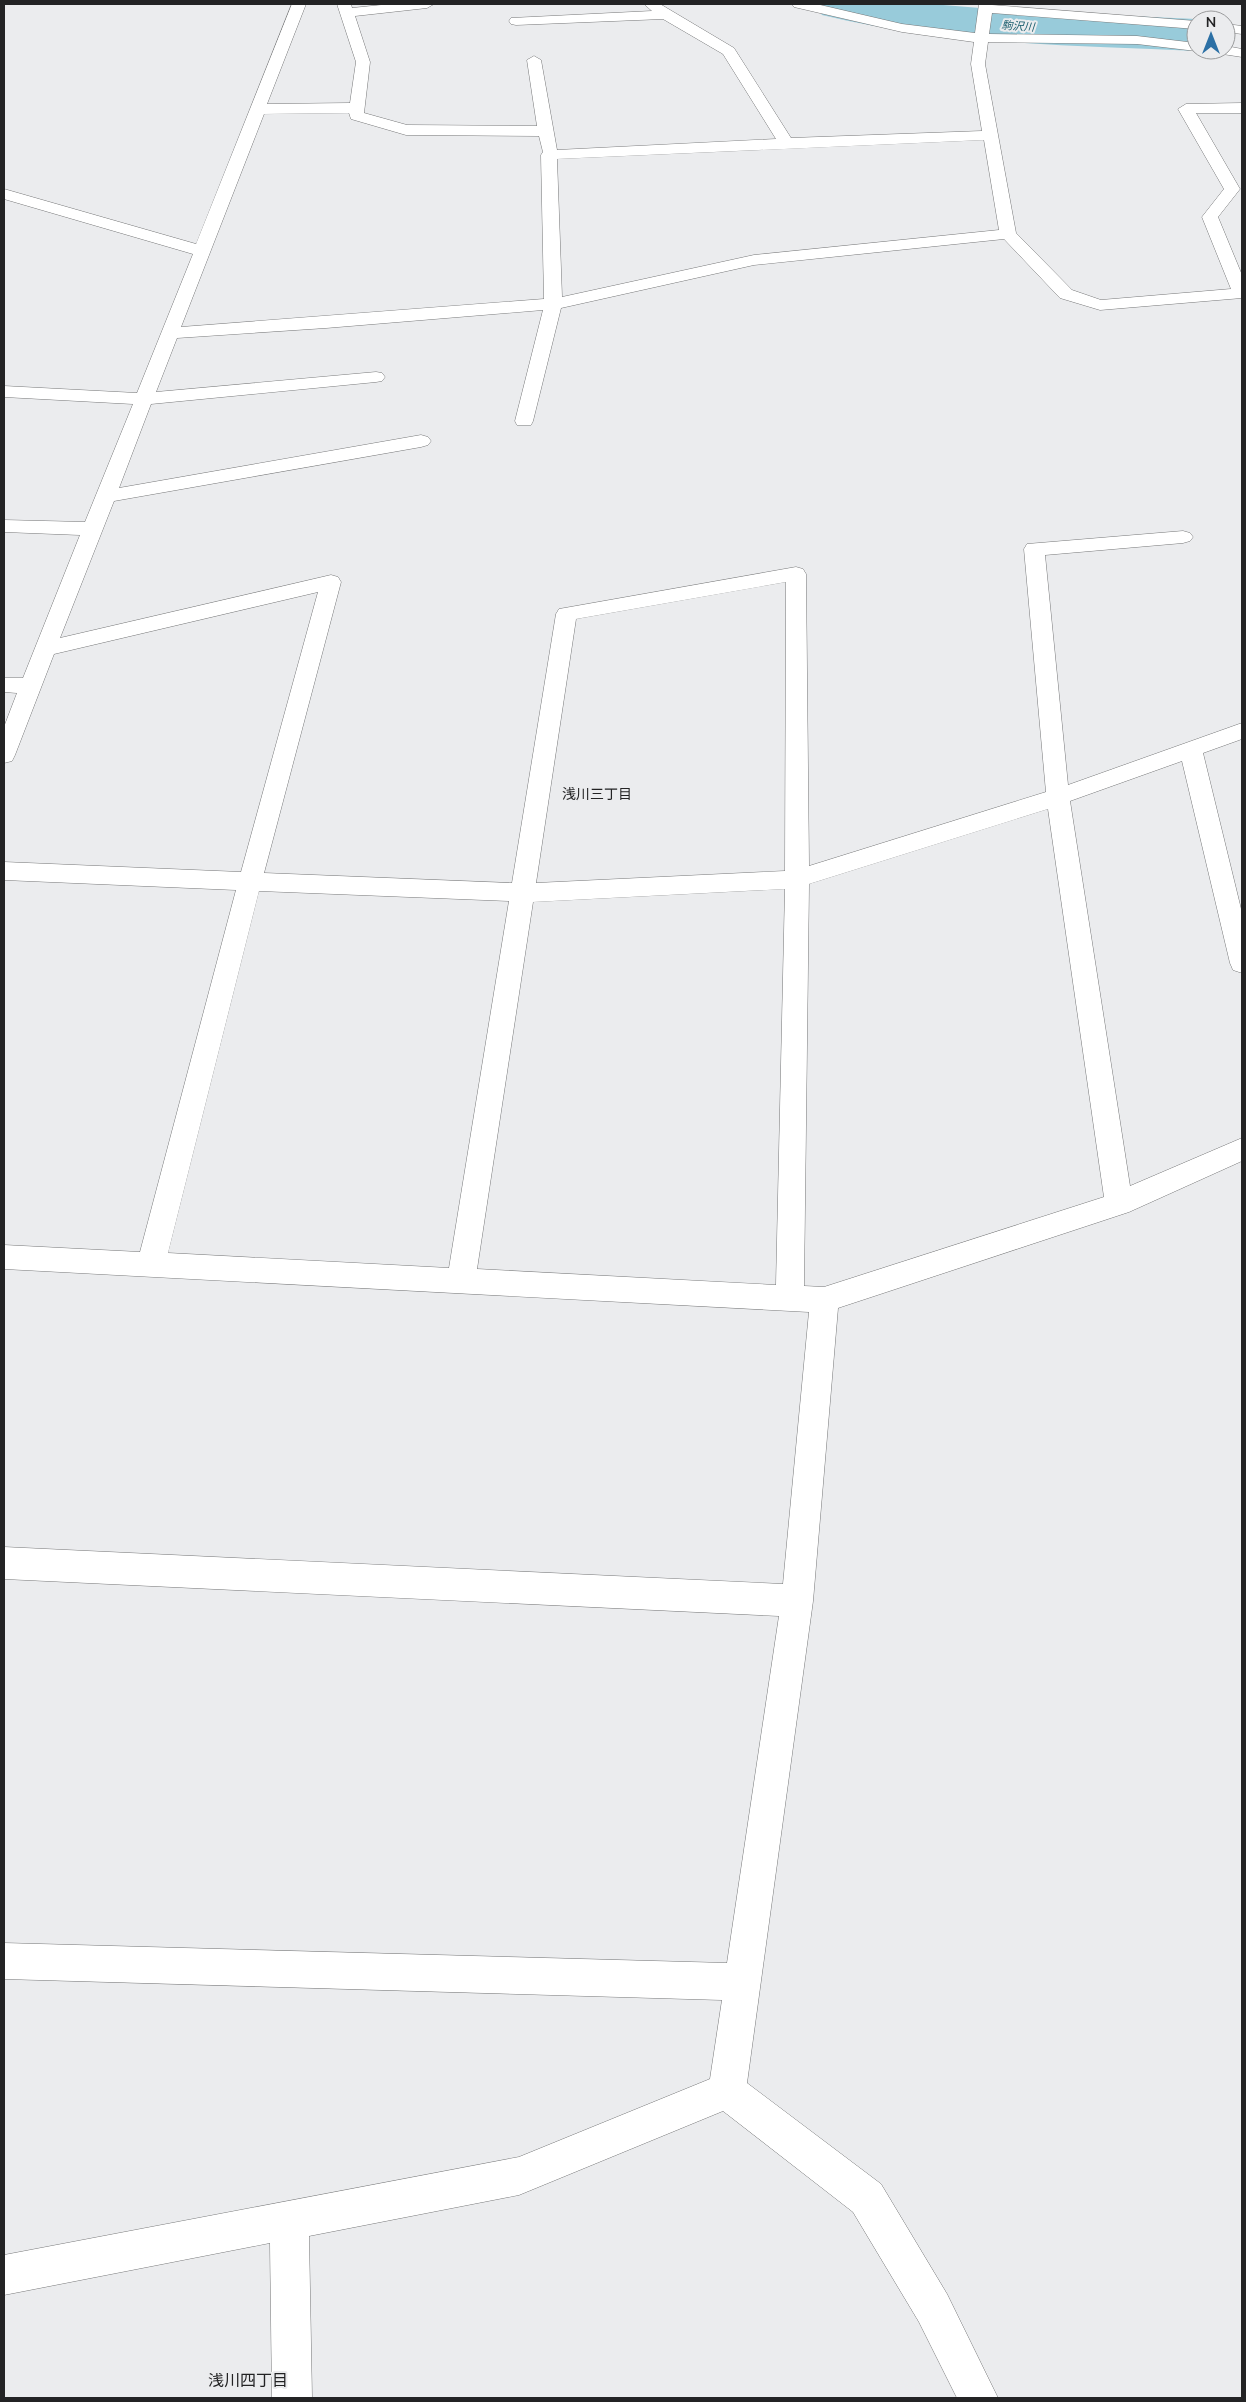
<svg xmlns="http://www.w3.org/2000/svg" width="1246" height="2402" viewBox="0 0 1246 2402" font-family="'Nunito Sans','Noto Sans JP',sans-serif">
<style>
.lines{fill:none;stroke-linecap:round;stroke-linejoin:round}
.river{fill:#98cbda;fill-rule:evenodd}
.minor-casing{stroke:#777879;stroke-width:1}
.minor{fill:#fff;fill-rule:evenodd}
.labels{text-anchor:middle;stroke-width:4;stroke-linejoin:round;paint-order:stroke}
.far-water-label{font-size:11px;font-style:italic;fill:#1a5d6d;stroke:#ebecee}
.neighbourhood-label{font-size:14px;fill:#232324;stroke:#ebecee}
.near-neighbourhood-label{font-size:16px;fill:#232324;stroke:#ebecee}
</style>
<rect width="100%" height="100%" fill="#ebecee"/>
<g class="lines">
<path class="river" d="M814,4h117l86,7 179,8 3,1h-3v30h3l-3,1c-125,-6 -252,-6 -374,-36z"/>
<g class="minor-casing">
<g id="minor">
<path d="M292,4h14l-39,100 83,-1 6,-41 -19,-58h14l1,4 39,-4h43l-7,4 -72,8 15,46 -6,51 43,12 130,1 -10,-66 7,-4 7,4 16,90 219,-11 -53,-85 -60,-35 -147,6 -5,-1 -2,-3 2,-3 141,-7 -8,-7h16l74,44 57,90 191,-7 -11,-67 3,-22 -72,-10 -108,-25 -2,-3h24l86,20 73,9 4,-29 217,17v8l-204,-16 -3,21 148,2 59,7v7h5l-5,1 -59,-7 -149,-2 -3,22 31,169 56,57 29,10 130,-11 -29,-72 22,-28 -46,-80 8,-5 56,-1v10h-46l44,76 -22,28 24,58v23l-142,12 -40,-12 -56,-59 -250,26 -193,43 -28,113 -2,4h-14l-2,-4 28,-111 -217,18 -149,10 -21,54 220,-20 6,1 3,4 -3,4 -6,1 -225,22 -32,84 302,-53 7,2 3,4 -3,4 -7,2 -307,54 -54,137 271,-63 7,2 3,5 -77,291 248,10 44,-269 3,-5 237,-42 7,2 3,5 3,292 237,-74 -22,-243 3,-5 156,-13 7,2 3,4 -3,4 -7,2 -138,12 23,230 174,-62v16l-39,14 39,160v60l-9,-3 -3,-7 -48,-202 -112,40 60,385 112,-48v23l-113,51 -291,96 -25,293 -66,482 134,101 66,110 51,104h-41l-38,-76 -66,-110 -130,-101 -204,84 -210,41 3,162h-40l-2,-155 -266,52v-40l515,-98 191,-78 12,-79 -718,-21v-36l723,20 52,-347 -775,-37v-32l779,37 26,-272 -805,-43v-24l136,7 96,-362 -232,-10v-18l237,10 77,-280 -264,62 -39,101 -3,6 -8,2v-36l13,-34 -13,-1v-14h19l57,-143 -76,-3v-12l81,2 48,-118 -129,-7v-11l133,7 56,-139 -189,-55v-10l192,55zM349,113l2,6 55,16 133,1 4,16 -2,3 3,144 -363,28 83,-213zM984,140l15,90 -245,25 -192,42 -5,-138zM786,582l-1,289 -249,12 40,-264zM1048,809l56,388 -280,90 -20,-1 5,-402zM785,889l-9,396 -299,-16 56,-367zM259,891l250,10 -60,367 -281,-15z"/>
<polygon points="1226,24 1242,26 1242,34 1226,32"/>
<polygon points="1226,46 1242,49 1242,57 1216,53 1214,50 1226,50"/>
</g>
</g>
<use href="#minor" class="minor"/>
</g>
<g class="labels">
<g class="far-water-label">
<text transform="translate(1018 26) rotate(4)" y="4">駒沢川</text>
</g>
<g class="neighbourhood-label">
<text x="597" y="799">浅川三丁目</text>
</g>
<g class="near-neighbourhood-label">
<text x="248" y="2386">浅川四丁目</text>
</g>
</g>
<rect width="1246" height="2402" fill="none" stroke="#232324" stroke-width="10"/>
<g transform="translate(1211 35)"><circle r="24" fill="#ebecee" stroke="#9b9c9d"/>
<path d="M0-4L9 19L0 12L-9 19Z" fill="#2c70a5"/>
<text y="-8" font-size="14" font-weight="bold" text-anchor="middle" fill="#232324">N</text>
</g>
</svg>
